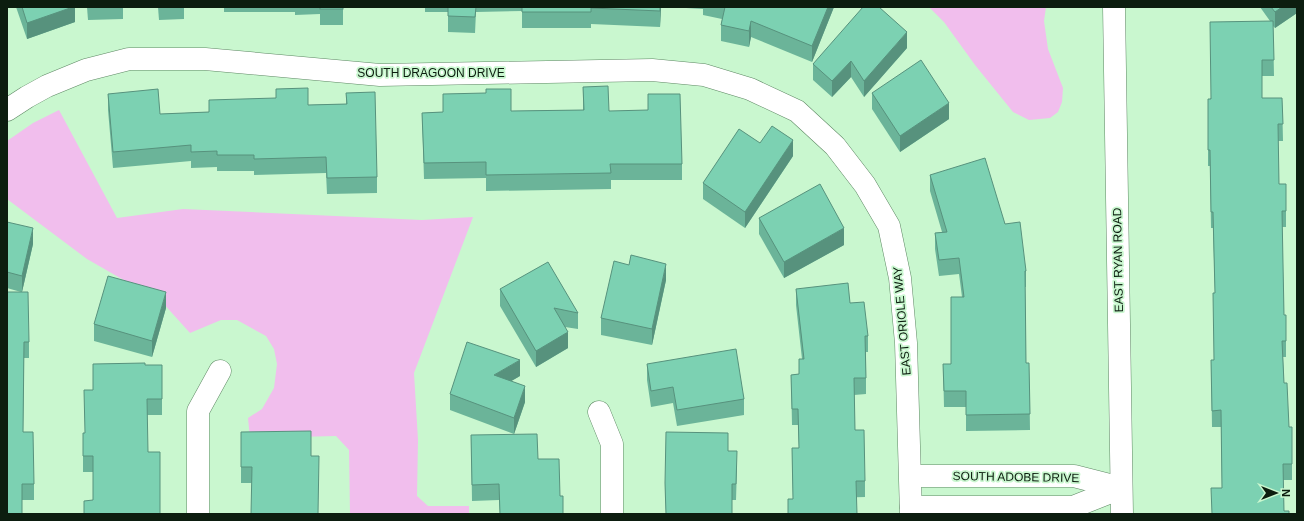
<svg xmlns="http://www.w3.org/2000/svg" width="1304" height="521" viewBox="0 0 1304 521" font-family="Arial,sans-serif">
<style>
.green{fill:#f1beed}
.lines{fill:none;stroke-linecap:round;stroke-linejoin:round}
.minor-casing{stroke:#5e8864;stroke-width:23}
.minor{stroke:#fff;stroke-width:22}
.wall{fill:#6bb499}
.shaded-wall{fill:#57927d}
.building{fill:#7cd1b2;stroke:#57927d}
.labels{text-anchor:middle;stroke-width:3.5;stroke-linejoin:round;paint-order:stroke}
.street-label{font-size:12px;fill:#0c1d0f;stroke:#c9f7cf}
</style>
<rect width="100%" height="100%" fill="#c9f7cf"/>
<g class="green">
<polygon points="929,7 1046,7 1044,21 1048,49 1063,88 1062,102 1058,112 1050,118 1029,120 1013,112 975,65 944,22"/>
<polygon points="59,110 117,218 183,209 422,220 473,217 414,373 418,440 417,496 428,506 469,506 469,514 350,514 349,450 336,436 250,438 248,418 262,409 274,388 277,364 274,349 266,336 237,320 221,320 190,333 162,302 87,259 7,199 7,141 33,123"/>
</g>
<g class="lines">
<g class="minor-casing">
<g id="minor">
<polyline points="1114,7 1122,514"/>
<polyline points="7,110 27,97 47,86 86,70 129,59 205,59 380,75 652,70 704,75 750,89 797,111 835,146 865,185 889,226 900,278 906,343 911,514"/>
<polyline points="599,412 612,444 612,514"/>
<polyline points="911,476 1074,476 1121,488"/>
<polyline points="911,507 1073,507 1121,488"/>
<polyline points="198,514 198,411 220,371"/>
</g>
</g>
<use href="#minor" class="minor"/>
</g>
<g class="wall">
<polygon points="16,7 75,7 75,22 27,39"/>
<polygon points="87,7 123,7 123,19 88,20"/>
<polygon points="158,7 184,7 184,19 159,20"/>
<polygon points="224,7 343,7 343,25 320,25 320,14 295,15 295,12 224,12"/>
<polygon points="425,7 661,7 660,27 591,24 591,28 522,28 522,11 476,12 475,33 448,32 448,12 425,12"/>
<polygon points="669,7 834,7 812,62 751,37 749,47 721,41 721,25 722,19 703,15 703,9"/>
<polygon points="1260,7 1297,7 1297,13 1275,28 1273,26 1274,76 1262,76 1262,98 1282,98 1283,141 1278,141 1279,184 1286,184 1286,227 1282,227 1284,315 1286,341 1286,357 1283,357 1284,383 1292,464 1292,480 1283,480 1284,511 1289,514 1222,488 1221,427 1212,427 1211,360 1214,360 1215,293 1213,228 1211,228 1210,166 1208,166 1208,99 1210,99 1270,21"/>
<polygon points="907,48 864,97 851,77 832,97 813,80 813,64"/>
<polygon points="583,87 609,111 682,164 682,180 611,180 611,189 486,191 486,178 424,179 422,113 443,112 443,94 511,111 583,110"/>
<polygon points="346,93 377,177 377,193 327,194 326,173 254,175 254,171 217,171 217,167 191,168 191,161 113,168 108,110 108,94 160,114 209,112 209,100 308,105 346,104"/>
<polygon points="872,93 949,119 900,152 872,109"/>
<polygon points="760,143 793,156 745,228 703,199 703,183"/>
<polygon points="930,175 1005,224 1026,271 1026,287 1025,287 1026,363 1029,363 1030,430 966,431 966,407 944,407 943,364 951,364 962,297 959,274 939,276 935,249 935,233 942,232 930,191"/>
<polygon points="759,218 844,245 784,278 759,234"/>
<polygon points="7,222 33,244 22,292 29,342 29,358 24,358 23,432 34,484 34,500 22,500 21,292 7,288"/>
<polygon points="629,265 666,280 652,345 601,335 601,318"/>
<polygon points="500,289 578,313 578,329 565,327 568,348 536,367 500,306"/>
<polygon points="796,289 850,303 868,336 868,352 866,352 866,394 854,395 855,430 865,481 865,497 793,499 792,448 799,448 798,425 792,425 791,375 799,374 799,359 802,359 796,305"/>
<polygon points="166,308 152,357 94,341 94,324"/>
<polygon points="647,364 744,399 744,415 677,426 673,403 651,407 647,380"/>
<polygon points="145,365 162,365 162,415 147,415 93,500 93,472 83,472 83,433 85,433"/>
<polygon points="520,376 511,381 525,402 514,434 450,410 450,394"/>
<polygon points="241,432 311,456 251,483 241,483"/>
<polygon points="471,435 538,459 560,496 563,514 500,514 499,500 472,501"/>
<polygon points="728,451 737,467 736,500 732,500 732,514 666,514 665,483"/>
</g>
<g class="shaded-wall">
<polygon points="73,7 75,7 75,22 27,39 27,23"/>
<polygon points="660,7 661,7 660,27"/>
<polygon points="828,7 834,7 812,62 812,46"/>
<polygon points="1282,7 1297,7 1297,13 1275,28 1275,12"/>
<polygon points="751,21 751,37 749,47 749,31"/>
<polygon points="907,32 907,48 864,97 864,81"/>
<polygon points="851,61 851,77 832,97 832,81"/>
<polygon points="949,103 949,119 900,152 900,136"/>
<polygon points="793,140 793,156 745,228 745,212"/>
<polygon points="33,228 33,244 22,292 22,276"/>
<polygon points="844,228 844,245 784,278 784,262"/>
<polygon points="666,264 666,280 652,345 652,329"/>
<polygon points="166,292 166,308 152,357 152,341"/>
<polygon points="568,332 568,348 536,367 536,351"/>
<polygon points="520,360 520,376 494,391 494,375"/>
<polygon points="525,386 525,402 514,434 514,418"/>
</g>
<g class="building">
<polygon points="22,7 73,7 27,23"/>
<rect x="320" y="7" width="23" height="2"/>
<polygon points="448,7 476,7 475,17 448,16"/>
<polygon points="522,7 660,7 660,11 591,8 591,12 522,12"/>
<polygon points="725,7 828,7 812,46 751,21 749,31 721,25"/>
<polygon points="863,7 879,7 907,32 864,81 851,61 832,81 813,64"/>
<polygon points="1271,7 1282,7 1275,12"/>
<polygon points="1273,21 1274,60 1262,60 1262,98 1282,98 1283,124 1278,124 1279,184 1286,184 1286,211 1282,211 1284,315 1286,315 1286,341 1282,341 1284,383 1287,383 1289,427 1292,427 1292,464 1283,464 1284,511 1289,511 1289,514 1212,514 1211,488 1222,488 1221,410 1212,411 1211,360 1214,360 1213,293 1215,293 1213,212 1211,212 1210,150 1208,150 1208,99 1211,99 1210,22"/>
<polygon points="921,60 949,103 900,136 872,93"/>
<polygon points="608,86 609,111 648,110 648,94 680,94 682,164 610,164 611,173 486,175 486,162 424,163 422,113 443,112 443,94 486,93 486,89 511,89 511,111 584,110 583,87"/>
<polygon points="308,88 308,105 347,104 346,93 375,92 377,177 327,178 326,157 254,159 254,155 217,155 217,151 191,152 191,145 113,152 108,94 158,89 160,114 209,112 209,100 276,98 276,89"/>
<polygon points="772,126 793,140 745,212 703,183 739,129 760,143"/>
<polygon points="985,158 1005,224 1020,222 1026,271 1025,271 1026,363 1029,363 1030,414 966,415 966,391 944,391 943,364 951,364 951,297 964,297 959,258 939,260 935,233 947,232 930,175"/>
<polygon points="820,184 844,228 784,262 759,218"/>
<polygon points="7,222 33,228 22,276 7,272"/>
<polygon points="631,255 666,264 652,329 601,318 614,261 629,265"/>
<polygon points="548,262 578,313 554,308 568,332 536,351 500,289"/>
<polygon points="108,276 166,292 152,341 94,324"/>
<polygon points="848,283 850,303 864,302 868,336 865,336 866,378 854,378 855,430 864,430 865,481 856,481 857,514 788,514 788,499 793,499 792,448 799,448 798,409 792,409 791,375 799,374 799,359 804,359 796,289"/>
<polygon points="7,292 28,292 29,342 24,342 23,432 33,432 34,484 22,484 22,514 7,514"/>
<polygon points="467,342 520,360 494,375 525,386 514,418 450,394"/>
<polygon points="736,349 744,399 677,410 673,387 651,391 647,364"/>
<polygon points="145,363 145,365 162,365 162,399 147,399 148,452 160,452 160,514 84,514 84,501 93,500 93,456 83,456 83,433 85,433 84,390 93,390 93,364"/>
<polygon points="311,431 311,456 319,456 318,514 251,514 252,467 241,467 241,432"/>
<polygon points="666,432 728,433 728,451 737,451 736,484 732,484 732,514 666,514 665,483"/>
<polygon points="537,434 538,459 559,459 560,496 563,496 563,514 500,514 499,484 472,485 471,435"/>
</g>
<g class="labels">
<g class="street-label">
<text x="431" y="77">SOUTH DRAGOON DRIVE</text>
<text transform="translate(1118 260) rotate(-91)" y="4">EAST RYAN ROAD</text>
<text transform="translate(902 321) rotate(-95)" y="4">EAST ORIOLE WAY</text>
<text transform="translate(1016 477) rotate(1)" y="4">SOUTH ADOBE DRIVE</text>
</g>
</g>
<rect width="1304" height="521" fill="none" stroke="#0c1d0f" stroke-width="16"/>
<g transform="translate(1276 493) rotate(90)" stroke="#c9f7cf" stroke-width="3" paint-order="stroke">
<path d="M0-3L7 15L0 10L-7 15Z" fill="#0c1d0f"/>
<text y="-6" font-size="11" font-weight="bold" text-anchor="middle" fill="#0c1d0f">N</text>
</g>
</svg>
